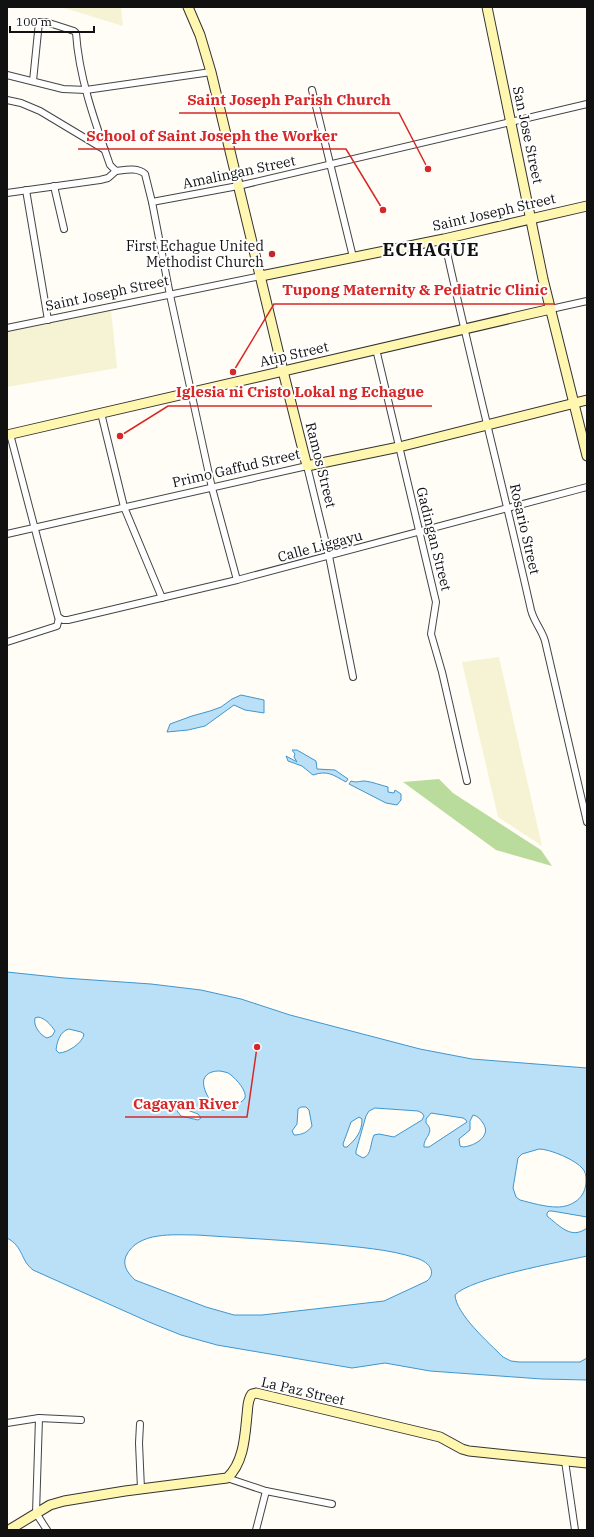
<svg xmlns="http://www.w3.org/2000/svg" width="594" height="1537" viewBox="0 0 594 1537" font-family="'IBM Plex Serif',serif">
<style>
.farmland{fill:#f6f3d4}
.forest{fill:#b9dc9c}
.water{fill:#b9e0f7;stroke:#3f96cf;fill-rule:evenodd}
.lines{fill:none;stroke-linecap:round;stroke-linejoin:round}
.street-casing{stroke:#444;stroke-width:8}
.secondary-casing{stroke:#333;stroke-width:11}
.street{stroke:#fff;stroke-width:6}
.secondary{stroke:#fff6b0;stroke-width:9}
.poi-dot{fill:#c4262e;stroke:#fff;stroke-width:1.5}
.labels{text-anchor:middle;stroke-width:4;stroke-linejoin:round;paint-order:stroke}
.street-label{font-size:14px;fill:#111;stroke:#fff}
.poi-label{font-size:14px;fill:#111;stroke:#fff;text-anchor:end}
.district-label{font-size:18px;font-weight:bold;letter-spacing:1px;fill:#111;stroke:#fff}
.leader{fill:none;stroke:#d62828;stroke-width:1.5}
.callout-dot{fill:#d62828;stroke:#fff;stroke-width:1.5}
.callout-label{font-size:15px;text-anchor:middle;font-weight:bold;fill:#d62828;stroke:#fff;stroke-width:4;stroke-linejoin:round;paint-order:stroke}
</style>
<rect width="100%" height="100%" fill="#fffdf5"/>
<g class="farmland">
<polygon points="61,7 121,7 123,26"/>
<polygon points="111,310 117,368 7,387 7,329"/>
<polygon points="499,657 542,846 498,817 462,662"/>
</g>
<polygon class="forest" points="439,779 453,793 541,850 552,866 496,850 403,782"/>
<g class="water">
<polygon points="241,695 264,700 264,713 245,710 234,705 205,726 188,730 167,732 170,724 192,716 210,711 221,707 232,699"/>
<path d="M292,750h5l19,11 1,8 18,1 13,9 -2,3c-13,-7 -18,-12 -33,-7l-11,-9 -14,-5 -2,-5 11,6 -3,-5 1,-3z"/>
<path d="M351,781c6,2 8,0 14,0 8,1 15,4 23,6v5l6,1 1,-3 6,4v6l-4,5 -11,-2 -37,-19z"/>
<path d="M7,972l57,6 87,6 50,6 40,9 49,16 130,34 52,10 115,9v149l-35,-6h-3l-2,2v3c13,10 24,24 40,12v28c-26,6 -117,22 -132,39 1,19 34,48 48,62l8,4 8,1h61l7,-4v22l-45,-1 -112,-8 -45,-8 -33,5 -135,-23 -36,-10 -32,-13 -116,-52c-13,-10 -9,-23 -26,-32zM38,1017c7,1 13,8 17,14l-3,5 -5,2c-7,-3 -14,-12 -12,-20zM69,1029l12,3 3,2c-1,9 -17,19 -25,19l-3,-3c1,-8 4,-19 13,-21zM220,1071c4,1 8,1 11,4 6,5 16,16 14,23 -2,4 -9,6 -12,9 -4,2 -7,4 -12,3 -9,-3 -20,-22 -17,-31 3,-7 10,-8 16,-8zM301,1107h5l3,3 3,16c-4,6 -10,9 -18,9l-2,-4 5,-7 1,-15zM182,1108l16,6 3,4 -3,2 -17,-4 -4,-5 2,-2zM375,1108l43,3 4,2 2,3 -2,4 -28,17 -15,-3 -5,1c-4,8 -2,20 -11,23l-7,-4v-3l10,-35 3,-5zM431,1113l32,5 3,2 1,2 -38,25h-5c-1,-10 12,-14 2,-24v-4zM473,1115c5,1 7,4 10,8 9,13 -8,23 -20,24l-3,-1 -1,-7 11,-9v-9zM359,1117l3,2c0,13 -6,20 -15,28h-3l-1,-3 8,-22zM539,1149c11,0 37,11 44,20 3,4 3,8 3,12 0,17 -14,26 -29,26 -12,0 -25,-4 -37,-7l-4,-3 -3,-9 5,-30 4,-4zM197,1235c44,3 88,5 131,9 28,3 61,5 88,14 11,3 22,13 11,23l-43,20 -122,14h-28l-28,-8 -71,-27c-7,-7 -13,-14 -9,-24 12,-25 48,-21 71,-21z"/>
</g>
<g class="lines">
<g class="street-casing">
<g id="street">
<polyline points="7,75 63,89 86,90 211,72"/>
<path d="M33,81l6,-59h7l28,9 2,2c3,45 19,89 34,132l6,6c9,-1 21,-4 29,3l7,28 18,93 42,193 25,92"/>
<polyline points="312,90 353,257"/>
<polyline points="7,100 21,103 40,111 105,150"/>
<polyline points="54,186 64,229"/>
<polyline points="26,190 48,320"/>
<polyline points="7,193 100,180 108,178 116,171"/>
<polyline points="152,202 238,186 587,104"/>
<path d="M444,239c27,124 59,247 87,371 3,12 11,20 14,31l42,181"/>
<polyline points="551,309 587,301"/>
<polyline points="7,328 261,276"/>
<polyline points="376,349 436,602 431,634 442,672 467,781"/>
<polyline points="101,413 124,507 162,598"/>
<polyline points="10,434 58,617 63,620 68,620 237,580 587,487"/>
<polyline points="7,534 307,466 329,556 353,677"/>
<polyline points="7,642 57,626 59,618"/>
<polyline points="39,1418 36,1513 47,1530"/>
<polyline points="7,1423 39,1418 81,1420"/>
<polyline points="140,1424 139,1443 141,1489"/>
<polyline points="565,1461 575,1530"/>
<polyline points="227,1478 266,1491 332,1504"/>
<polyline points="256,1530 266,1491"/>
</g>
</g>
<g class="secondary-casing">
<g id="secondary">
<polyline points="188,7 200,35 211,72 283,371 307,466 399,447 587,400"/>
<polyline points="487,7 543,279 587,456"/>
<polyline points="261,276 444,239 587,206"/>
<polyline points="7,435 551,309"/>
<path d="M9,1530l41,-25 14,-4 61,-10 102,-13c17,-15 18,-43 20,-63 1,-7 0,-15 5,-21l4,-1 184,44 22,12 7,2 118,12"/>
</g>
</g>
<use href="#street" class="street"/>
<use href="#secondary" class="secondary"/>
</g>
<circle class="poi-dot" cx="272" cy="254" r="4"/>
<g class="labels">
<g class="street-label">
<text transform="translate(528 135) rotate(78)" y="5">San Jose Street</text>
<text transform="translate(239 172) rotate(-12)" y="5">Amalingan Street</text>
<text transform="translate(494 212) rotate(-13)" y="5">Saint Joseph Street</text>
<text transform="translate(107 293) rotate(-12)" y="5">Saint Joseph Street</text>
<text transform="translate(294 354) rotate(-13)" y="5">Atip Street</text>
<text transform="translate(321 465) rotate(76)" y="5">Ramos Street</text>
<text transform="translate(236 468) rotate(-13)" y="5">Primo Gaffud Street</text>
<text transform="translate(525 529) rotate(77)" y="5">Rosario Street</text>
<text transform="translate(434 539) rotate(76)" y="5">Gadingan Street</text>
<text transform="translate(320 546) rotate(-15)" y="5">Calle Liggayu</text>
<text transform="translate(303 1391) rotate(13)" y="5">La Paz Street</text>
</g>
<g class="poi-label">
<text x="264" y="251">First Echague United<tspan x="264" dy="16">Methodist Church</tspan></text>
</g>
<g class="district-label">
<text x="431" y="256">ECHAGUE</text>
</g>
</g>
<path class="leader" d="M428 169L399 113H179M383 210L346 149H78M233 372L274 304H555M120 436L168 406H432M257 1047L247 1117H125"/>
<g class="callout-dot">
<circle cx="428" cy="169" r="4"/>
<circle cx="383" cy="210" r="4"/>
<circle cx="233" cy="372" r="4"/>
<circle cx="120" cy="436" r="4"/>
<circle cx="257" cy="1047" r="4"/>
</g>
<g class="callout-label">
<text x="289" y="105">Saint Joseph Parish Church</text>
<text x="212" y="141">School of Saint Joseph the Worker</text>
<text x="415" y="295">Tupong Maternity &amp; Pediatric Clinic</text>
<text x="300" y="397">Iglesia ni Cristo Lokal ng Echague</text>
<text x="186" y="1109">Cagayan River</text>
</g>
<rect width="594" height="1537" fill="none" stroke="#111111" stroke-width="16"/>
<path d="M10 26v6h84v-6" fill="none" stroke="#111111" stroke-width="2"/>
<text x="16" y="26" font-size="12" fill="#111111" stroke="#ffffff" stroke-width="3" paint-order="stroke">100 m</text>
</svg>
